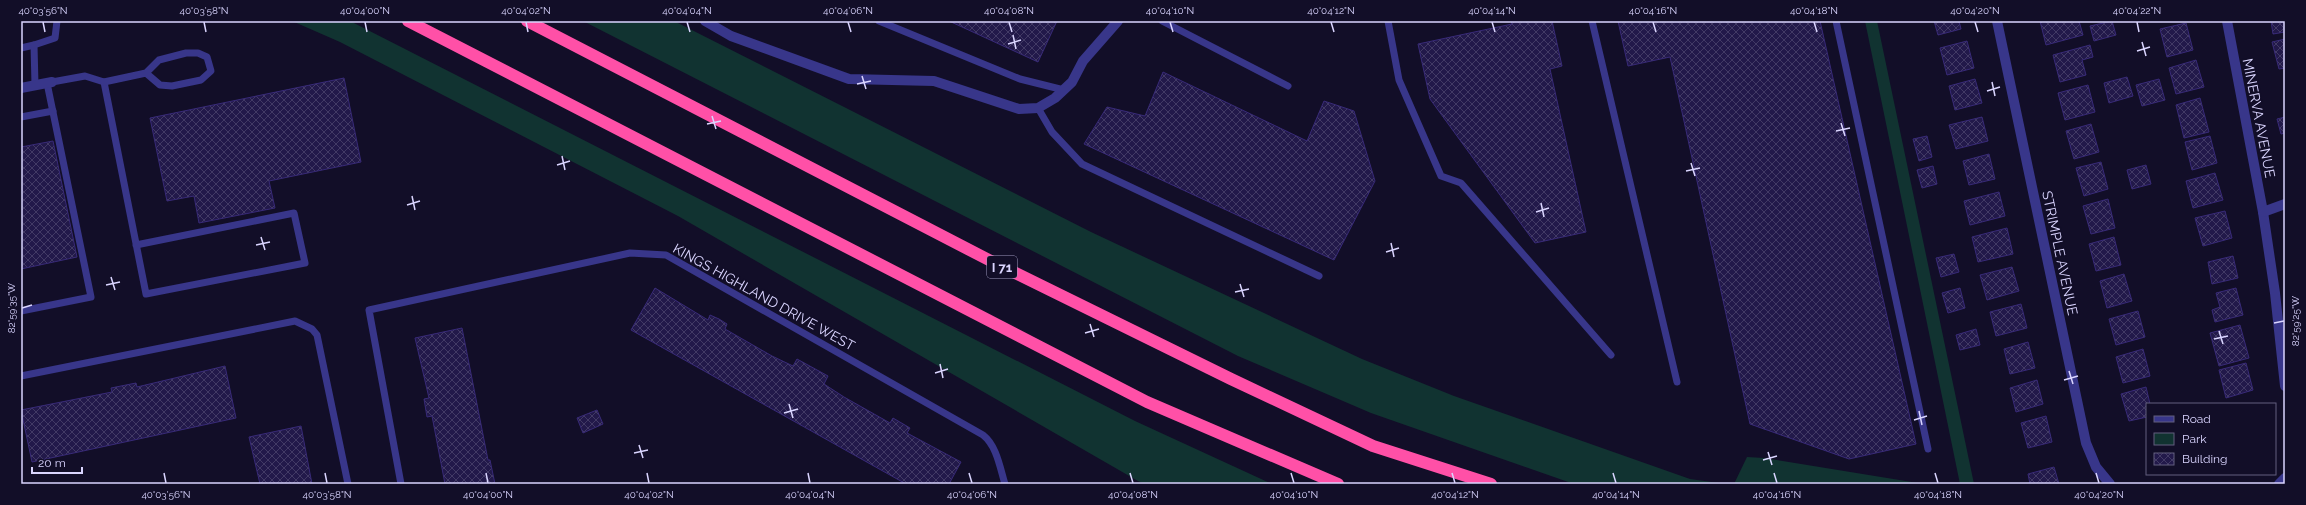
<svg xmlns="http://www.w3.org/2000/svg" width="2306" height="505" viewBox="0 0 2306 505" font-family="Raleway,sans-serif">
<style>
.green{fill:#113331}
.building{fill:url(#building-cross-hatch);stroke:#382a78}
.lines{fill:none;stroke-linecap:round;stroke-linejoin:round}
.service{stroke:#38368a;stroke-width:7}
.minor{stroke:#38368a;stroke-width:10}
.motorway{stroke:#ff50a7;stroke-width:12}
.ticks{fill:none;stroke:#dad5ff;stroke-width:1.5}
.labels{text-anchor:middle;stroke-width:3.5;stroke-linejoin:round;paint-order:stroke}
.shield{fill:#120e28;stroke:#9e99be;stroke-width:1}
.shield-label{font-size:13px;font-weight:bold;fill:#dad5ff}
.street-label{font-size:14px;fill:#dad5ff;stroke:#120e28}
.neatline{fill:none;stroke:#dad5ff;stroke-width:1.5}
.ticks-label{font-size:10px;text-anchor:middle;fill:#dad5ff}
</style>
<defs>
<pattern id="building-cross-hatch" width="8" height="8" patternUnits="userSpaceOnUse"><rect width="8" height="8" fill="#22194a"/><path d="M0 0l8 8M0 8l8-8" fill="none" stroke="#423a65"/></pattern>
</defs>
<rect width="100%" height="100%" fill="#120e28"/>
<g class="green">
<polygon points="292,21 350,21 1135,421 1272,484 1145,484 1138,481 678,216 340,42"/>
<polygon points="583,21 674,21 1091,232 1362,359 1454,396 1690,479 1726,484 1574,484 1371,413 1238,356"/>
<polygon points="1865,21 1877,21 1974,484 1960,484"/>
<polygon points="1747,457 1764,458 1924,484 1734,484"/>
</g>
<g class="building">
<polygon points="949,21 1057,21 1038,62"/>
<polygon points="1511,21 1552,21 1562,66 1550,69 1586,232 1535,243 1430,99 1418,44 1512,24"/>
<polygon points="1618,21 1820,21 1916,444 1849,459 1750,424 1670,57 1628,66"/>
<polygon points="1934,21 1959,21 1961,29 1938,35"/>
<polygon points="2040,21 2079,21 2083,35 2046,45"/>
<polygon points="2112,21 2116,35 2094,41 2090,26"/>
<polygon points="2271,21 2285,21 2285,32 2273,34"/>
<polygon points="2186,23 2193,50 2167,57 2160,29"/>
<polygon points="2285,39 2285,68 2279,69 2272,42"/>
<polygon points="1967,41 1974,68 1947,75 1940,48"/>
<polygon points="2090,45 2093,57 2082,60 2086,75 2060,82 2053,55"/>
<polygon points="2196,60 2204,87 2176,94 2169,68"/>
<polygon points="1163,72 1307,141 1324,101 1354,111 1375,181 1334,260 1084,144 1107,107 1145,116"/>
<polygon points="2127,77 2133,96 2109,103 2104,83"/>
<polygon points="344,78 361,162 269,181 275,208 199,223 194,196 167,201 150,118"/>
<polygon points="1975,79 1982,103 1955,110 1949,86"/>
<polygon points="2159,79 2165,100 2142,106 2136,85"/>
<polygon points="2088,85 2095,112 2065,120 2058,93"/>
<polygon points="2200,98 2209,132 2184,138 2176,105"/>
<polygon points="1982,117 1988,141 1956,149 1949,125"/>
<polygon points="2285,117 2285,133 2281,134 2277,119"/>
<polygon points="2091,124 2099,152 2074,159 2066,131"/>
<polygon points="1927,136 1932,157 1919,161 1913,139"/>
<polygon points="2210,136 2217,163 2192,170 2185,142"/>
<polygon points="53,141 77,257 21,269 21,147"/>
<polygon points="1989,154 1995,179 1969,185 1963,161"/>
<polygon points="2101,162 2108,189 2084,196 2076,168"/>
<polygon points="2146,165 2151,184 2132,189 2127,170"/>
<polygon points="1933,166 1937,184 1922,188 1917,170"/>
<polygon points="2215,173 2223,200 2193,208 2186,181"/>
<polygon points="1999,192 2005,216 1970,225 1964,201"/>
<polygon points="2108,199 2115,228 2091,234 2083,206"/>
<polygon points="2225,211 2232,238 2203,246 2195,218"/>
<polygon points="2007,228 2013,254 1978,262 1972,237"/>
<polygon points="2114,237 2121,265 2096,271 2089,244"/>
<polygon points="1954,254 1959,272 1941,277 1936,258"/>
<polygon points="2233,256 2238,278 2212,284 2208,262"/>
<polygon points="2012,267 2019,291 1987,300 1980,275"/>
<polygon points="2124,274 2132,301 2107,308 2100,281"/>
<polygon points="655,288 708,320 710,315 719,319 727,324 725,329 772,356 793,366 797,359 828,376 824,384 844,397 890,423 893,418 910,428 907,433 961,462 949,484 906,484 631,330"/>
<polygon points="1960,288 1965,308 1948,313 1942,293"/>
<polygon points="2236,288 2243,315 2215,322 2212,310 2220,307 2216,293"/>
<polygon points="2021,304 2027,328 1996,336 1990,312"/>
<polygon points="2138,311 2145,337 2116,345 2109,319"/>
<polygon points="2240,325 2249,358 2219,366 2210,333"/>
<polygon points="462,328 488,460 490,460 495,484 445,484 432,416 427,417 424,399 429,398 415,338"/>
<polygon points="1976,329 1980,345 1960,350 1956,335"/>
<polygon points="2028,342 2035,368 2010,374 2004,349"/>
<polygon points="2143,349 2150,376 2123,383 2116,357"/>
<polygon points="2246,363 2253,390 2226,398 2219,370"/>
<polygon points="225,366 236,418 32,462 21,410 112,392 111,388 136,383 137,387"/>
<polygon points="2037,380 2043,404 2016,412 2010,388"/>
<polygon points="2146,387 2150,404 2147,404 2147,417 2129,421 2121,394"/>
<polygon points="597,410 603,424 583,433 577,418"/>
<polygon points="2046,416 2052,442 2028,448 2021,423"/>
<polygon points="301,426 312,484 260,484 249,437"/>
<polygon points="2054,467 2059,484 2030,484 2028,474"/>
</g>
<g class="lines">
<g class="service">
<polyline points="879,21 1020,79 1064,90"/>
<polyline points="1162,21 1288,86"/>
<polyline points="1388,21 1399,80 1441,176 1461,183 1611,355"/>
<polyline points="1592,21 1677,382"/>
<polyline points="1836,21 1928,449"/>
<polyline points="21,48 34,45"/>
<polyline points="52,82 85,76 104,82 146,294 305,263 294,213 136,245"/>
<polyline points="104,82 146,73 159,60 186,53 198,53 207,57 211,71 201,80 172,86 160,85 146,73"/>
<polyline points="35,85 34,45 55,38 57,21"/>
<polyline points="1038,108 1052,132 1082,164 1319,276"/>
<polyline points="21,117 53,111"/>
<polyline points="21,311 91,297 47,83"/>
<polyline points="21,376 295,321 312,329 317,335 348,484"/>
<path d="M401,484l-32,-174 261,-57 36,2 317,180c14,11 17,33 22,49"/>
</g>
<g class="minor">
<polyline points="705,21 731,36 849,79 934,81 1019,109 1038,108 1055,98 1072,82 1083,61 1118,21"/>
<polyline points="1997,21 2086,443 2096,467 2110,484"/>
<polyline points="2227,21 2263,212 2275,293 2285,386"/>
<polyline points="21,88 52,82"/>
<polyline points="2263,212 2285,204"/>
<polyline points="2279,484 2285,478"/>
</g>
<g class="motorway">
<polyline points="408,21 1147,402 1338,484"/>
<polyline points="527,21 989,260 1231,379 1373,446 1491,484"/>
</g>
</g>
<path class="ticks" d="M43,22l2,10M204,22l2,10M365,22l2,10M526,22l2,10M687,22l3,10M848,22l3,10M1009,22l3,10M1170,22l3,10M1331,22l3,10M1492,22l3,10M1653,22l3,10M1814,22l3,10M1975,22l3,10M2137,22l2,10M1013,35l3,14M2142,42l4,14M1008,44l13,-4M2137,51l13,-4M862,76l4,13M1992,82l3,14M857,84l14,-3M1987,91l13,-4M712,116l4,13M1841,123l4,13M707,124l14,-3M1836,131l14,-3M562,156l3,14M1691,163l4,13M557,165l13,-4M1686,171l14,-3M412,196l3,14M1541,203l3,14M407,205l13,-4M1536,212l13,-4M261,237l4,13M1391,243l3,14M256,245l14,-3M1386,252l13,-4M111,277l4,13M1240,284l4,13M106,285l14,-3M1235,292l14,-3M22,308l10,-3M2274,323l10,-2M1090,324l4,13M2219,331l4,13M1085,333l14,-4M2214,339l14,-3M940,364l3,14M2069,371l4,13M935,373l13,-4M2064,380l14,-4M789,404l4,14M1919,411l3,14M784,413l14,-4M1914,420l13,-4M639,445l4,13M1768,452l4,13M634,453l14,-3M1763,460l14,-4M164,473l2,10M325,473l2,10M486,473l2,10M647,473l2,10M808,473l2,10M969,473l3,10M1130,473l3,10M1291,473l3,10M1452,473l3,10M1613,473l3,10M1774,473l3,10M1935,473l3,10M2096,473l3,10"/>
<g class="labels">
<rect class="shield" x="987" y="256" width="30" height="22" rx="3"/>
<g class="shield-label">
<text x="1002" y="272">I 71</text>
</g>
<g class="street-label">
<text transform="translate(2259 118) rotate(79)" y="5">MINERVA AVENUE</text>
<text transform="translate(2060 253) rotate(78)" y="5">STRIMPLE AVENUE</text>
<text transform="translate(764 297) rotate(29)" y="5">KINGS HIGHLAND DRIVE WEST</text>
</g>
</g>
<rect width="2306" height="505" fill="none" stroke="#120e28" stroke-width="44"/>
<rect x="2146" y="403" width="130" height="72" fill="#120e28" stroke="#625e7e"/>
<rect x="2154" y="416" width="20" height="6" fill="#38368a" stroke="#625e7e"/>
<text x="2182" y="423" font-size="12" fill="#dad5ff">Road</text>
<rect x="2154" y="433" width="20" height="12" fill="#113331" stroke="#625e7e"/>
<text x="2182" y="443" font-size="12" fill="#dad5ff">Park</text>
<rect x="2154" y="453" width="20" height="12" fill="url(#building-cross-hatch)" stroke="#625e7e"/>
<text x="2182" y="463" font-size="12" fill="#dad5ff">Building</text>
<path d="M32 467v6h50v-6" fill="none" stroke="#dad5ff" stroke-width="2"/>
<text x="38" y="467" font-size="12" fill="#dad5ff" stroke="#120e28" stroke-width="3" paint-order="stroke">20 m</text>
<rect x="22" y="22" width="2262" height="461" class="neatline"/>
<g class="ticks-label">
<text x="43" y="14">40°03'56"N</text>
<text x="204" y="14">40°03'58"N</text>
<text x="365" y="14">40°04'00"N</text>
<text x="526" y="14">40°04'02"N</text>
<text x="687" y="14">40°04'04"N</text>
<text x="848" y="14">40°04'06"N</text>
<text x="1009" y="14">40°04'08"N</text>
<text x="1170" y="14">40°04'10"N</text>
<text x="1331" y="14">40°04'12"N</text>
<text x="1492" y="14">40°04'14"N</text>
<text x="1653" y="14">40°04'16"N</text>
<text x="1814" y="14">40°04'18"N</text>
<text x="1975" y="14">40°04'20"N</text>
<text x="2137" y="14">40°04'22"N</text>
<text transform="translate(11 308) rotate(-90)" y="4">82°59'35"W</text>
<text transform="translate(2295 321) rotate(-90)" y="4">82°59'25"W</text>
<text x="166" y="498">40°03'56"N</text>
<text x="327" y="498">40°03'58"N</text>
<text x="488" y="498">40°04'00"N</text>
<text x="649" y="498">40°04'02"N</text>
<text x="810" y="498">40°04'04"N</text>
<text x="972" y="498">40°04'06"N</text>
<text x="1133" y="498">40°04'08"N</text>
<text x="1294" y="498">40°04'10"N</text>
<text x="1455" y="498">40°04'12"N</text>
<text x="1616" y="498">40°04'14"N</text>
<text x="1777" y="498">40°04'16"N</text>
<text x="1938" y="498">40°04'18"N</text>
<text x="2099" y="498">40°04'20"N</text>
</g>
</svg>
